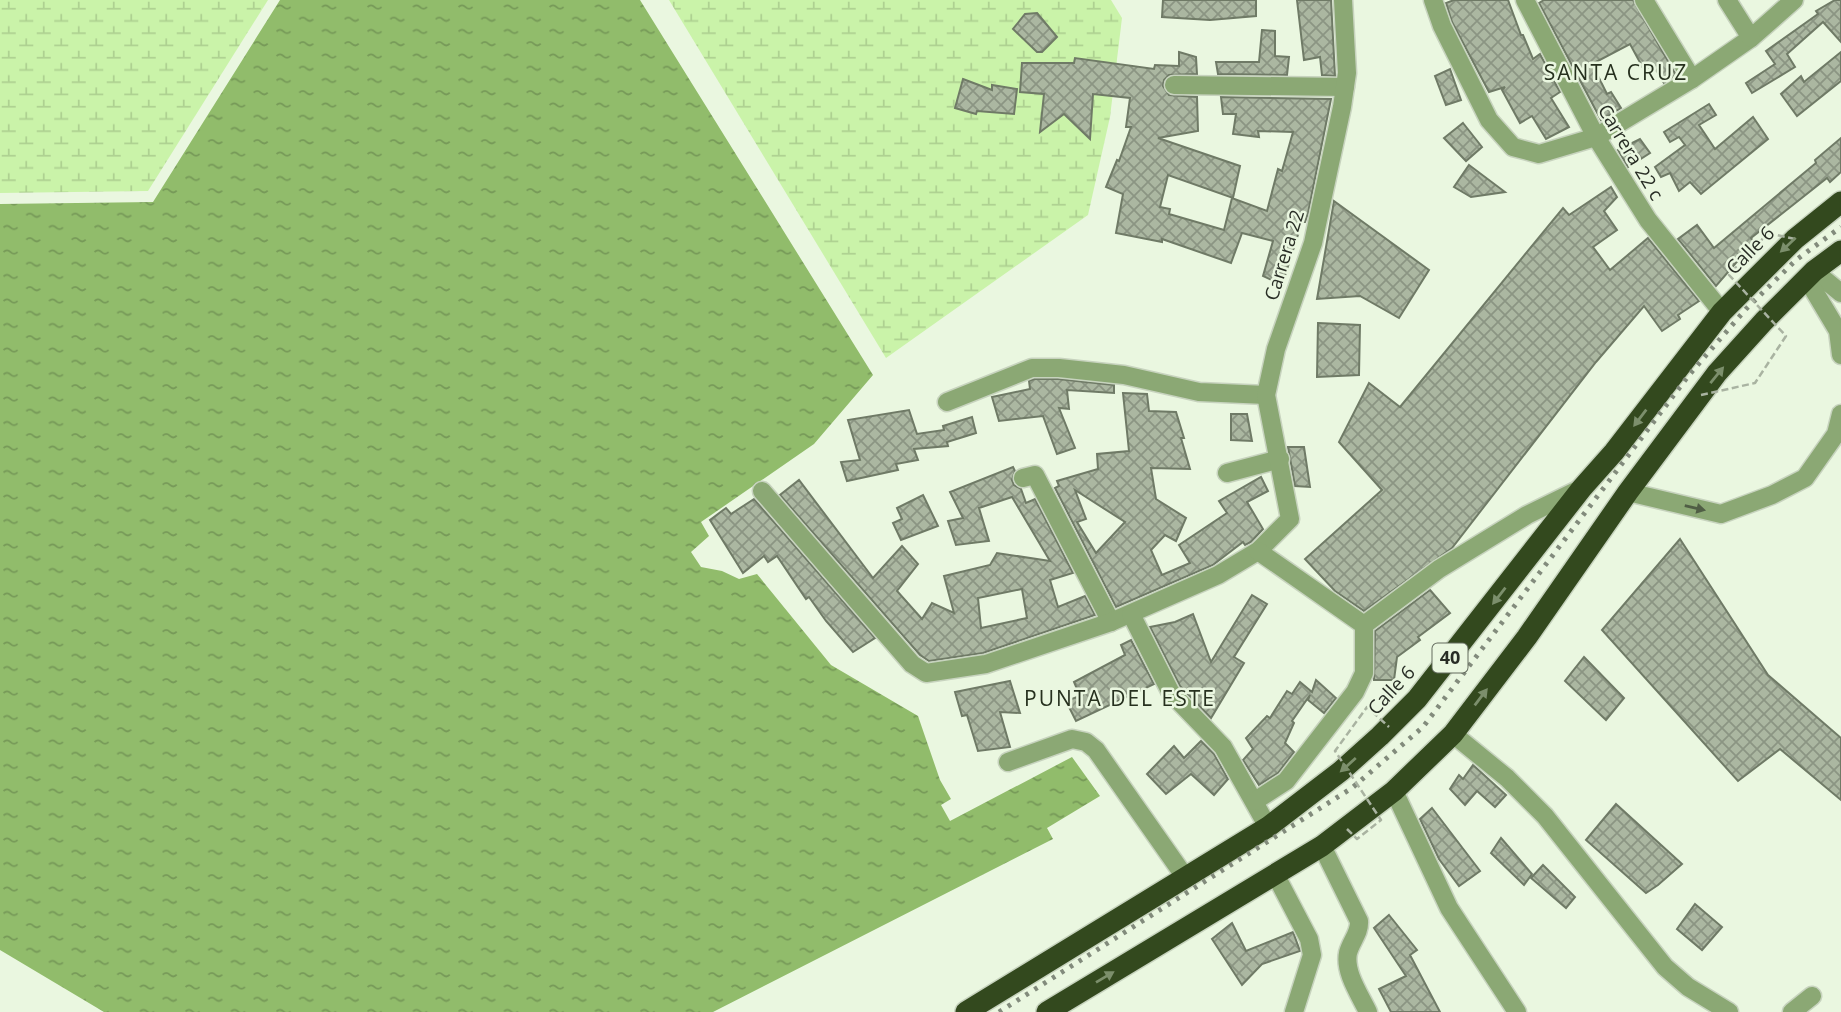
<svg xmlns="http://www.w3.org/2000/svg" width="1841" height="1012" viewBox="0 0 1841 1012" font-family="'Open Sans',sans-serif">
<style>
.wetland{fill:url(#wetland-marsh)}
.water{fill:url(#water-ripples)}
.building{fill:url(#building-cross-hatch);stroke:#6f7a66;stroke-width:2;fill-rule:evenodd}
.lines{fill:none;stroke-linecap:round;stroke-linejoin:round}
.minor-casing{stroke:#c7d3be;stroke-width:21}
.highway-casing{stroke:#c7d3be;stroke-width:24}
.minor{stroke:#8ba874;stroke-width:18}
.highway{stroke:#33491e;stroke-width:21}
.rail{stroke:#828b7c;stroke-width:5;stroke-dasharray:3.5 7;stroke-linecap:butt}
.path-bridge{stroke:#a9b3a1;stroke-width:2.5;stroke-dasharray:7 3.5;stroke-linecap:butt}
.oneway{fill:#7c8f6c}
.oneway2{fill:#505e45}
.labels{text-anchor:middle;stroke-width:5;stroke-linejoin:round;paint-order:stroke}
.shield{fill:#eaf7e0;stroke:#626a5d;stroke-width:2}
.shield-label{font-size:18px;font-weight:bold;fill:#282d25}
.street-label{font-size:19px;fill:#282d25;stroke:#eaf7e0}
.neighbourhood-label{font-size:21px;letter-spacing:2px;fill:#26301e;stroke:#eaf7e0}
</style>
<defs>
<pattern id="wetland-marsh" width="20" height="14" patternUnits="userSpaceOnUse" patternTransform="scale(1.75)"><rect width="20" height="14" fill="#caf3a9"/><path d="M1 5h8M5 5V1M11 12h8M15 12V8" fill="none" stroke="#aed191"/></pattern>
<pattern id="water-ripples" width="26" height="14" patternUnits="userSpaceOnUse" patternTransform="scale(1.75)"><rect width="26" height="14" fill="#91bc6b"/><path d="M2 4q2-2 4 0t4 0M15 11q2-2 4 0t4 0" fill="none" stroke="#769958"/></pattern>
<pattern id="building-cross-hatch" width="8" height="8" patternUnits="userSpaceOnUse" patternTransform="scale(1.75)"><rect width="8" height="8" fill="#abb7a1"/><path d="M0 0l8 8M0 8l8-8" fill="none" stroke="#8b9583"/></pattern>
</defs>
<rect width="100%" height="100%" fill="#eaf7e0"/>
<g class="wetland">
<polygon points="0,0 268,0 148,191 0,193"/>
<polygon points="669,0 1111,0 1122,18 1110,117 1088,215 886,358"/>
</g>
<polygon class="water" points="280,0 640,0 873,375 814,444 701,522 709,536 691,552 701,567 722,571 739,579 757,574 831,665 918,716 940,780 951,799 941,805 950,821 1072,757 1100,796 1047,828 1053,839 713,1012 104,1012 0,950 0,204 153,202"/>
<g class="building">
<polygon points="1163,0 1256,0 1256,16 1210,20 1162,17"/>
<polygon points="1297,0 1331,0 1335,76 1322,75 1320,57 1304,60"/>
<polygon points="1454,0 1508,0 1521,35 1523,35 1533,59 1540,54 1560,92 1551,98 1569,127 1546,139 1532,116 1520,123 1502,90 1505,87 1489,92 1452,22 1446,3"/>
<polygon points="1544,0 1633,0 1676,75 1664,83 1653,65 1644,70 1630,44 1592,64 1607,94 1611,92 1621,108 1601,120 1539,3"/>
<polygon points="1835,0 1841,0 1841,42 1823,22 1787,54 1795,67 1752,93 1746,83 1775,64 1766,51 1818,14 1816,11"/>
<polygon points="1037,13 1057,37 1042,52 1037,52 1013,29 1025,14"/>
<polygon points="1262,30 1275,31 1275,56 1289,57 1287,75 1218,74 1216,62 1259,62"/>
<polygon points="1179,52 1196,57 1197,74 1169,75 1164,80 1163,86 1169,95 1197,97 1198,131 1158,138 1240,166 1233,198 1168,175 1160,207 1170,209 1169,214 1224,230 1232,198 1267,211 1278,169 1282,171 1293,132 1258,131 1259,137 1233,134 1236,114 1223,114 1221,97 1331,99 1308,213 1305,222 1302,222 1282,285 1263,276 1273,241 1242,233 1231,263 1162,239 1162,242 1116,233 1123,194 1106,187 1117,160 1119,161 1131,127 1126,127 1130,98 1093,94 1090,139 1064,114 1040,132 1044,94 1020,92 1022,63 1074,63 1075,58 1154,69 1155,65 1179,66"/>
<polygon points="1841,52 1841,81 1797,116 1781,94 1801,76 1804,82"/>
<polygon points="1450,69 1461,100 1446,105 1435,76"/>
<polygon points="963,79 992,90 992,85 1017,89 1014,114 977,111 976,114 955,108"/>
<polygon points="1709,104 1716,115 1699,125 1715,149 1753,117 1768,139 1701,194 1690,182 1679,191 1670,173 1661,177 1655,167 1685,145 1679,137 1670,142 1664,132"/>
<polygon points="1463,123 1482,147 1466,161 1444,138"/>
<polygon points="1841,138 1841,172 1830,182 1827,178 1751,238 1754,242 1716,286 1678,239 1697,225 1714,248 1816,163 1815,160"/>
<polygon points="1640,139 1650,153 1628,167 1618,150"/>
<polygon points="1469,165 1505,192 1471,197 1454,187"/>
<polygon points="1611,187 1617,197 1604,211 1617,230 1593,247 1610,270 1648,238 1699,301 1678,315 1680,319 1662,331 1644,306 1596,362 1452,548 1364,611 1335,591 1305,559 1382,490 1339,442 1369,383 1400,407 1563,208 1569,215"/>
<polygon points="1334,201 1429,270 1399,318 1360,296 1317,299"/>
<polygon points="1318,323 1360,325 1359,375 1317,377"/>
<polygon points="1034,379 1058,379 1114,385 1114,393 1067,390 1069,409 1059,408 1075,448 1057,454 1043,416 999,421 992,397 1030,389 1029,381"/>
<path d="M1123,393l24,1 2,17 27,1 8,26h-3l9,31 -39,-1 5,31 30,19 -10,23 -11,-6 -14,15 11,25 28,-12 -11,-18 48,-32 -8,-12 42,-24 7,14 -21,11 16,27 -12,13 -6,3 -2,-3 -30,23 -97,42 -61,-119 4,-2 -2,-5 41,-12 -1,-15 32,-3zM1075,490l50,32 -29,31 -19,-31 9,-3z"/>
<polygon points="909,410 917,434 944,430 943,426 972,417 976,433 947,442 948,446 914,449 918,460 896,464 898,470 847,481 841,462 860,460 848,420"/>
<polygon points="1231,414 1247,414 1252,441 1231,440"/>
<polygon points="1288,447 1304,447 1310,487 1295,486"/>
<path d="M1013,467l2,4 -3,9 2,5 7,4 5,14 9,-4 38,74 -23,7 8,27 27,-11 10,19 -112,38 -54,8 -9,-6 -140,-160 19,-15 74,98 29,-32 16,18 -21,27 25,28 10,-16 22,10 -10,-37 46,-11 7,-12 53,8 -38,-64 -33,11 10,33 -33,4 -8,-24 15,-3 -13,-26zM1022,589l5,29 -46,10 -3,-30z"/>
<polygon points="923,495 938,526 901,540 893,523 902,519 897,508"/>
<polygon points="754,499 875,638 853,652 826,621 809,597 806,599 777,556 768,562 764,556 743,573 710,520 726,508 731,514"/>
<polygon points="1680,539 1768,675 1841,738 1841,800 1780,749 1738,781 1602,630"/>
<polygon points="1430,590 1450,613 1418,637 1420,640 1397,657 1394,680 1374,680 1375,631"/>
<polygon points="1252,595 1267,604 1234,657 1244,663 1211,718 1180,686 1150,627 1175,622 1193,614 1211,662"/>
<polygon points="1131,640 1154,684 1076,721 1066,701 1080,696 1074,682 1125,655 1121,645"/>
<polygon points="1584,657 1624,698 1606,720 1565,681"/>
<polygon points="1316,680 1336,698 1324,713 1308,700 1310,695 1292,721 1294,723 1285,743 1294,752 1278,773 1259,785 1243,760 1253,749 1246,738 1267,716 1270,718 1287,691 1292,694 1300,682 1312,692"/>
<polygon points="1010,681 1020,713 1000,712 1010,747 978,751 967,715 962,716 955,692"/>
<polygon points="1201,741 1214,754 1228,779 1214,795 1191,774 1166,794 1147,774 1174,746 1184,758"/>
<polygon points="1473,765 1506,795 1495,807 1477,791 1465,805 1450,789 1459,775 1463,779"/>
<polygon points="1616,804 1682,864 1658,885 1646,893 1586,840"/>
<polygon points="1432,808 1480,871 1459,886 1439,859 1420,819"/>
<polygon points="1501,838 1532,874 1524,885 1491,853"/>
<polygon points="1543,865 1575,897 1566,908 1531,878"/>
<polygon points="1695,904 1722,927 1702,950 1677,929"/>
<polygon points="1389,915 1417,950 1410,955 1440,1012 1391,1012 1379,989 1406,976 1374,928"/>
<polygon points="1232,923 1246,951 1293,932 1300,951 1262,964 1242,985 1212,939"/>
</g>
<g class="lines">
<g class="minor-casing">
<g id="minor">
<polyline points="1433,0 1442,26 1489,120 1513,147 1539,154 1596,137 1692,79 1751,38 1794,0"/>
<polyline points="1525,0 1596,137 1648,220 1722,312"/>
<polyline points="1644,0 1692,79"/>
<polyline points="1727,0 1751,38"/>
<polyline points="1174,85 1345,87"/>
<polyline points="1814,271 1841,293"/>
<polyline points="1807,279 1838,331 1841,355"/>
<polyline points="947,402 1032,368 1059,368 1124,375 1199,392 1266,395"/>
<polyline points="1227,473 1280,459"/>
<polyline points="1023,478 1035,475 1111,622"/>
<polyline points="762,491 912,664 926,673 986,664 1111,622 1218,575 1258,551 1290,519 1266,395 1276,349 1313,243 1342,107 1347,73 1343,0"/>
<polyline points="1628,492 1721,514 1772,495 1805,478 1836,434 1841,414"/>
<polyline points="1258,551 1364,625"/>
<polyline points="1131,614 1171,693 1223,747 1268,827"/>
<polyline points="1453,734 1507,778 1545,816 1665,967 1688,987 1729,1012"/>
<polyline points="1008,762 1072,739 1086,742 1096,750 1185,877"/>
<polyline points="1394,791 1449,908 1517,1012"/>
<polyline points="1255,801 1286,781 1355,692 1364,673 1364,625 1439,569 1527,515 1582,488"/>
<path d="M1322,846l37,75c1,12 -8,20 -11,32 -4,19 12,42 20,59"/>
<polyline points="1275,874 1309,939 1312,955 1294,1012"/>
<polyline points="1792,1012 1812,996"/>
</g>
</g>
<g class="highway-casing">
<g id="highway">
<polyline points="966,1012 1268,827 1341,771 1380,736 1417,699 1582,488 1614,452 1722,312 1795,239 1841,202"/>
<polyline points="1047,1012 1322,846 1394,791 1453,734 1527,637 1628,492 1717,373 1764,321 1814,271 1841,251"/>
</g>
</g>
<use href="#minor" class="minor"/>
<use href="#highway" class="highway"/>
<polyline class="rail" points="999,1012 1352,788 1423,727 1689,375 1746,309 1796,260 1841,227"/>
<g class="path-bridge">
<polyline points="1701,395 1755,383 1786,336 1729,275 1768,233 1795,239"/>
<polyline points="1347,829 1357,839 1381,820 1335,751 1367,707 1389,727"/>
</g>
</g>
<defs><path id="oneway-solid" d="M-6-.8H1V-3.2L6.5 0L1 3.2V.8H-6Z" transform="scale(1.75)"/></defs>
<g class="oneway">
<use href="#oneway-solid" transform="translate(1788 245) rotate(137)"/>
<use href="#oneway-solid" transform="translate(1717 375) rotate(-51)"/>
<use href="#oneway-solid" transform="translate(1640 418) rotate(127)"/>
<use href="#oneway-solid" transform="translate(1499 596) rotate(128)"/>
<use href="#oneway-solid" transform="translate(1481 697) rotate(-53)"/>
<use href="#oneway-solid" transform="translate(1348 765) rotate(138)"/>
<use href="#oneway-solid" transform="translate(1105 977) rotate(-31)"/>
</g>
<use class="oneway2" href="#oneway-solid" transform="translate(1695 508) rotate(13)"/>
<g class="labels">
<rect class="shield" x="1432.5" y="643.5" width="35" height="29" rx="5"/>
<g class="shield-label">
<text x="1450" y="664">40</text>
</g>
<g class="street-label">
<text transform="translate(1631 152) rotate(59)" y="7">Carrera 22 c</text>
<text transform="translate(1750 250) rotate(-45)" y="7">Calle 6</text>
<text transform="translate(1284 255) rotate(-73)" y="7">Carrera 22</text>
<text transform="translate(1391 690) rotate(-47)" y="7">Calle 6</text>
</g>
<g class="neighbourhood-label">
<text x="1616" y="80">SANTA CRUZ</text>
<text x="1120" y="706">PUNTA DEL ESTE</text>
</g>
</g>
</svg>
